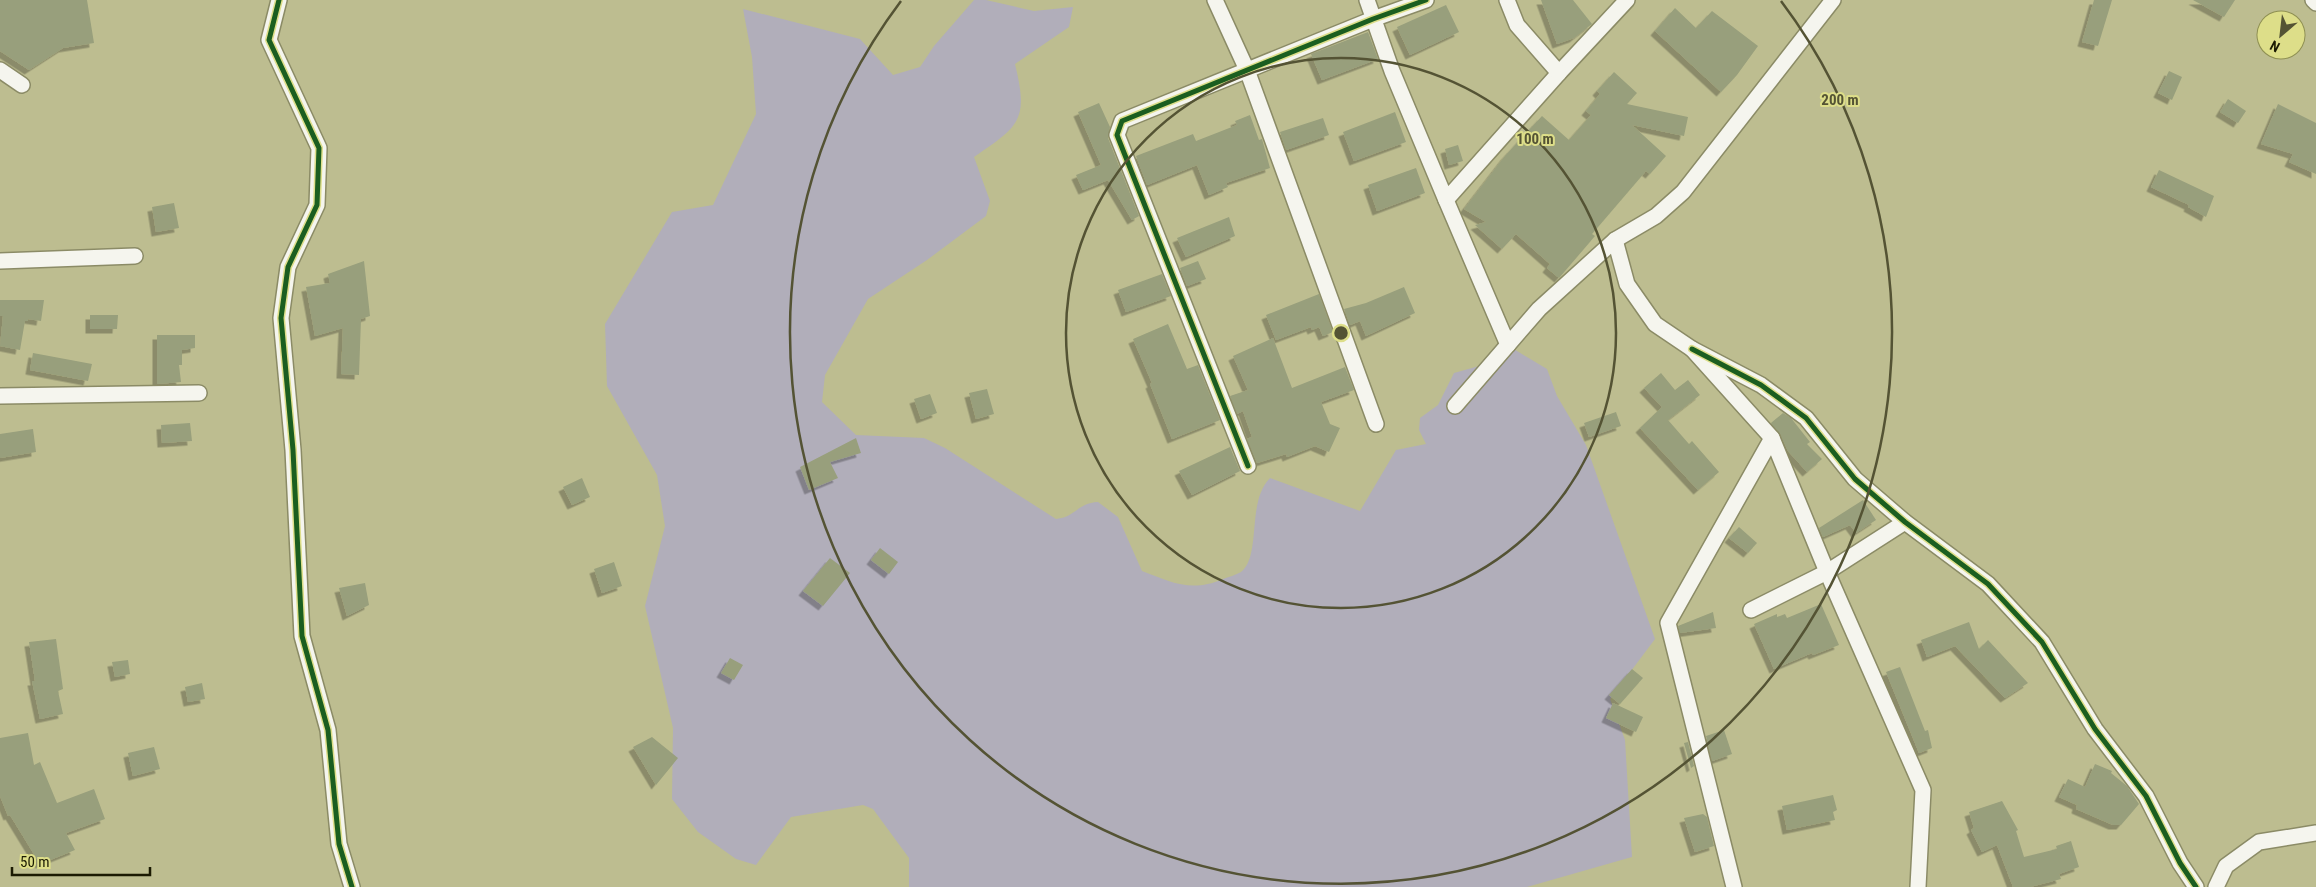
<svg xmlns="http://www.w3.org/2000/svg" width="2316" height="887" viewBox="0 0 2316 887" font-family="'Roboto Condensed',sans-serif">
<style>
.green{fill:#b1aeba}
.building{fill:#989f7c;filter:url(#shadow)}
.lines{fill:none;stroke-linecap:round;stroke-linejoin:round}
.minor-casing{stroke:#8b8b66;stroke-width:18}
.minor{stroke:#f5f5ee;stroke-width:15}
.cycleway-casing{stroke:#ddde89;stroke-width:8}
.cycleway{stroke:#1b5e20;stroke-width:5}
.ring{fill:none;stroke:#545334;stroke-width:2.5}
.centre{fill:#545334;stroke:#ddde89;stroke-width:2.5}
.ring-label{font-size:15px;text-anchor:middle;font-weight:bold;fill:#545334;stroke:#ddde89;stroke-width:4;stroke-linejoin:round;paint-order:stroke}
</style>
<defs>
<filter id="shadow"><feDropShadow dx="-4.5" dy="4.5" stdDeviation="0" flood-color="#0004"/></filter>
</defs>
<rect width="100%" height="100%" fill="#bdbd90"/>
<path class="green" d="M974,0h12l48,11 39,-4 -4,20 -54,37c14,57 4,62 -41,93l16,44 -4,15 -59,44 -59,39 -43,76 -3,27 34,33 68,3 21,10 111,71c20,-2 21,-16 42,-17l20,15 24,54c29,11 49,22 81,8 5,-2 13,-4 18,-7 21,-17 5,-70 29,-94l90,33 36,-61 30,-6 -7,-14 1,-12 18,-13 16,-32 43,-12 15,-13 35,21 10,27 29,49 69,194 -45,60 15,41 7,117 -105,30h-618v-29l-36,-49 -10,-4 -72,12 -35,48 -20,-6 -38,-27 -26,-33 1,-71 -28,-122 20,-80 -8,-51 -50,-89 -2,-62 67,-112 41,-7 43,-91 -4,-57 -9,-48 117,30 33,36 27,-8 14,-21z"/>
<g class="building">
<polygon points="0,0 87,0 94,43 63,48 29,70 0,51"/>
<polygon points="1541,0 1573,0 1592,24 1574,38 1557,44"/>
<polygon points="2094,0 2112,0 2098,46 2082,42"/>
<polygon points="2193,0 2235,0 2224,17"/>
<polygon points="1446,5 1459,32 1410,55 1397,27"/>
<polygon points="1675,8 1696,28 1712,11 1758,46 1737,75 1721,92 1655,31"/>
<polygon points="1368,32 1378,59 1322,80 1311,54"/>
<polygon points="2169,71 2182,77 2172,100 2158,93"/>
<polygon points="1614,72 1637,93 1627,104 1688,117 1684,136 1632,125 1666,156 1650,174 1646,171 1592,234 1595,236 1559,278 1547,268 1550,264 1516,234 1502,249 1475,225 1486,222 1464,209 1505,156 1542,116 1569,140 1591,115 1586,111 1600,94 1597,91"/>
<polygon points="2228,99 2246,111 2238,123 2220,112"/>
<polygon points="1099,103 1110,127 1108,138 1139,216 1132,220 1108,180 1083,190 1076,175 1101,165 1078,112"/>
<polygon points="2278,104 2316,123 2316,174 2289,162 2293,154 2261,144"/>
<polygon points="1395,112 1406,142 1354,161 1343,132"/>
<polygon points="1250,115 1259,140 1262,139 1270,168 1226,183 1228,187 1209,195 1197,165 1147,185 1136,156 1193,134 1196,141 1237,125 1235,121"/>
<polygon points="1323,118 1329,135 1286,150 1280,132"/>
<polygon points="1458,145 1463,161 1449,165 1445,149"/>
<polygon points="1416,168 1425,193 1377,211 1368,185"/>
<polygon points="2159,170 2214,196 2206,217 2188,207 2189,205 2151,187"/>
<polygon points="174,203 179,228 156,232 152,207"/>
<polygon points="1229,217 1235,236 1186,257 1177,238"/>
<polygon points="364,261 370,316 361,319 359,375 341,374 343,328 315,336 306,287 330,283 328,274"/>
<polygon points="1198,261 1206,279 1187,286 1180,268"/>
<polygon points="1162,274 1171,296 1126,312 1118,290"/>
<polygon points="1404,287 1415,313 1366,336 1360,321 1350,325 1344,309 1366,303"/>
<polygon points="1319,294 1333,332 1323,336 1319,327 1312,330 1311,327 1276,340 1266,315"/>
<polygon points="0,300 44,300 41,321 28,319 28,321 25,321 20,350 0,346 3,316 0,316"/>
<polygon points="90,315 118,315 117,329 90,329"/>
<polygon points="1168,324 1187,369 1198,365 1220,420 1172,439 1150,384 1152,383 1133,339"/>
<polygon points="157,335 195,335 195,348 182,350 182,365 179,365 181,382 157,384"/>
<polygon points="1273,338 1292,388 1345,367 1354,390 1321,402 1330,424 1340,428 1329,452 1315,446 1287,457 1286,454 1257,463 1247,439 1252,437 1243,411 1237,414 1230,396 1248,390 1233,356"/>
<polygon points="33,353 92,364 88,381 30,370"/>
<polygon points="1661,373 1675,390 1688,380 1700,395 1668,420 1689,444 1692,441 1719,472 1698,490 1640,428 1662,407 1644,388"/>
<polygon points="987,389 994,414 976,419 969,393"/>
<polygon points="930,394 937,413 921,419 914,399"/>
<polygon points="1616,412 1621,426 1589,437 1584,423"/>
<polygon points="1783,413 1791,418 1810,442 1807,444 1822,459 1807,472 1788,451 1780,434 1771,423"/>
<polygon points="190,423 192,441 162,443 161,425"/>
<polygon points="33,429 36,452 0,458 0,434"/>
<polygon points="856,438 861,453 830,462 838,478 809,490 800,467"/>
<polygon points="1230,447 1240,471 1192,495 1179,471"/>
<polygon points="582,478 590,497 572,505 563,487"/>
<polygon points="1863,500 1876,520 1856,533 1850,525 1823,537 1819,528"/>
<polygon points="1739,527 1757,543 1748,553 1729,538"/>
<polygon points="880,548 898,562 889,574 871,560"/>
<polygon points="830,558 850,573 823,606 803,591"/>
<polygon points="614,562 622,586 602,593 594,569"/>
<polygon points="365,583 369,605 347,616 339,588"/>
<polygon points="1821,604 1839,645 1813,655 1812,653 1774,669 1754,624 1777,614 1777,617 1785,614 1787,618"/>
<polygon points="1713,612 1716,628 1680,633 1678,626"/>
<polygon points="1969,622 1979,649 1988,640 2028,683 2005,698 1955,646 1927,657 1921,640"/>
<polygon points="56,639 63,689 58,691 63,714 40,719 32,681 35,681 29,642"/>
<polygon points="730,658 743,665 734,680 721,673"/>
<polygon points="128,660 130,674 115,677 112,662"/>
<polygon points="1900,667 1925,731 1928,730 1932,748 1919,753 1886,672"/>
<polygon points="1632,669 1643,678 1620,704 1609,695"/>
<polygon points="202,683 205,699 188,702 185,687"/>
<polygon points="1613,703 1643,717 1636,732 1606,718"/>
<polygon points="1724,730 1732,754 1712,761 1706,736"/>
<polygon points="28,733 34,765 40,762 57,803 94,789 105,819 66,833 75,850 40,864 10,815 8,816 0,796 0,738"/>
<polygon points="652,737 678,758 656,785 633,747"/>
<polygon points="1688,742 1694,766 1691,768 1684,743"/>
<polygon points="154,747 160,769 133,776 128,753"/>
<polygon points="2095,764 2112,771 2111,773 2127,786 2139,804 2121,825 2113,825 2076,809 2077,805 2059,797 2068,779 2085,787"/>
<polygon points="1833,795 1837,810 1833,812 1835,820 1787,830 1782,806"/>
<polygon points="2002,801 2018,830 2016,831 2024,857 2057,849 2056,846 2071,841 2079,867 2059,874 2061,879 2030,887 2013,887 1997,845 1982,852 1971,830 1974,828 1969,812"/>
<polygon points="1703,814 1707,817 1714,846 1695,852 1684,818"/>
</g>
<g class="lines">
<g class="minor-casing">
<g id="minor">
<polyline points="279,0 269,40 319,148 317,205 288,267 281,318 293,450 302,636 328,730 339,844 352,887"/>
<polyline points="1215,0 1247,70 1376,424"/>
<polyline points="1367,0 1392,71 1446,200 1559,73 1627,0"/>
<polyline points="1507,0 1517,25 1559,73"/>
<polyline points="2313,0 2316,3"/>
<polyline points="0,70 22,85"/>
<polyline points="1446,200 1508,345"/>
<polyline points="1615,240 1627,284 1655,324 1692,349 1772,438 1827,572 1923,790 1918,887"/>
<polyline points="0,261 135,256"/>
<polyline points="1692,349 1761,385 1806,418 1855,479 1905,522 1988,584 2042,642 2095,729 2146,796 2180,863 2196,887"/>
<polyline points="0,396 199,393"/>
<polyline points="1455,406 1539,309 1615,240 1656,216 1683,192 1833,0"/>
<polyline points="1248,466 1117,135 1122,121 1373,19 1426,0"/>
<polyline points="1751,610 1827,572 1905,522"/>
<polyline points="1734,887 1668,623 1772,438"/>
<polyline points="2216,887 2226,866 2259,842 2316,833"/>
</g>
</g>
<use href="#minor" class="minor"/>
<g class="cycleway-casing">
<g id="cycleway">
<polyline points="279,0 269,40 319,148 317,205 288,267 281,318 293,450 302,636 328,730 339,844 352,887"/>
<polyline points="1692,349 1761,385 1806,418 1855,479 1905,522 1988,584 2042,642 2095,729 2146,796 2180,863 2196,887"/>
<polyline points="1248,466 1117,135 1122,121 1373,19 1426,0"/>
</g>
</g>
<use href="#cycleway" class="cycleway"/>
</g>
<g class="ring">
<circle cx="1341" cy="333" r="275"/>
<path d="M1781 1A551 551 0 1 1 901 1"/>
</g>
<circle cx="1341" cy="333" r="8" class="centre"/>
<g class="ring-label">
<text x="1840" y="105">200 m</text>
<text x="1535" y="144">100 m</text>
</g>
<g transform="translate(2281 35) rotate(208)"><circle r="24" fill="#ddde89" stroke="#8f9053"/>
<path d="M0-4L9 19L0 12L-9 19Z" fill="#545334"/>
<text y="-8" font-size="14" font-weight="bold" text-anchor="middle" fill="#1b1a02">N</text>
</g>
<path d="M12 867v8h138v-8" fill="none" stroke="#1b1a02" stroke-width="2.5"/>
<text x="20" y="867" font-size="15" fill="#1b1a02" stroke="#ddde89" stroke-width="4" paint-order="stroke">50 m</text>
</svg>
